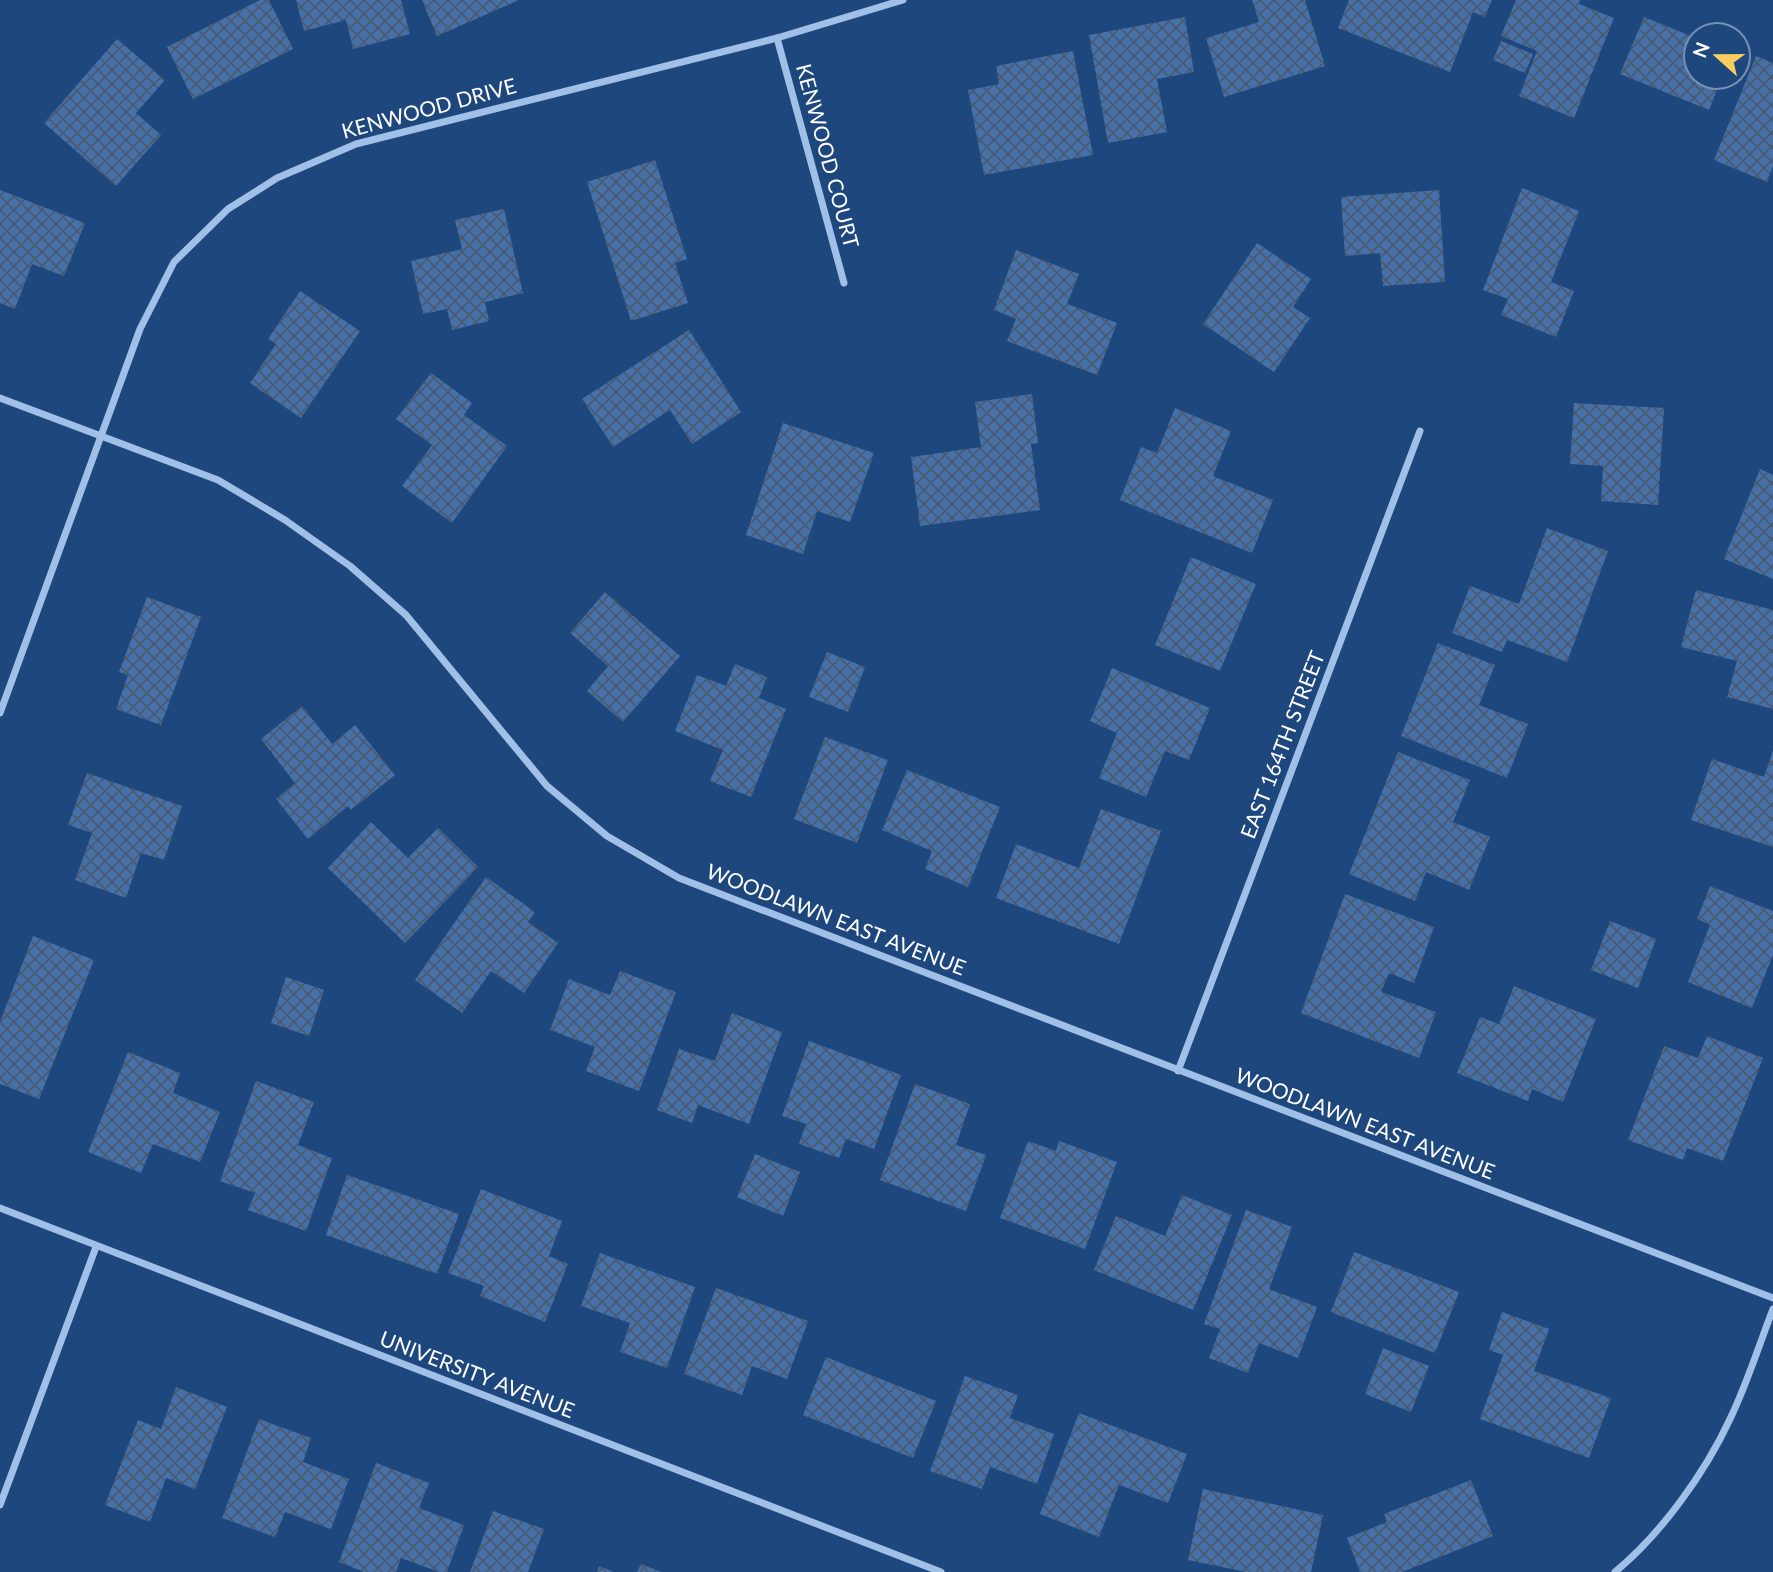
<svg xmlns="http://www.w3.org/2000/svg" width="1773" height="1572" viewBox="0 0 1773 1572" font-family="Lato,sans-serif">
<style>
.building{fill:url(#building-cross-hatch)}
.lines{fill:none;stroke-linecap:round;stroke-linejoin:round}
.street{stroke:#a1c0e8;stroke-width:7}
.labels{text-anchor:middle;stroke-width:5;stroke-linejoin:round;paint-order:stroke}
.street-label{font-size:21px;fill:#fff;stroke:#1e477e}
</style>
<defs>
<pattern id="building-cross-hatch" width="8" height="8" patternUnits="userSpaceOnUse" patternTransform="scale(1.75)"><rect width="8" height="8" fill="#4670a8"/><path d="M0 0l8 8M0 8l8-8" fill="none" stroke="#4a5a71"/></pattern>
</defs>
<rect width="100%" height="100%" fill="#1e477e"/>
<g class="building">
<polygon points="260,0 269,0 293,49 193,99 167,47"/>
<polygon points="296,0 401,0 410,34 353,49 346,20 304,31"/>
<polygon points="422,0 519,0 437,36"/>
<polygon points="1252,0 1305,0 1325,66 1224,97 1206,38 1259,22"/>
<polygon points="1349,0 1492,0 1485,17 1473,12 1450,72 1338,28"/>
<polygon points="1516,0 1580,0 1579,4 1614,18 1574,118 1519,96 1537,51 1501,36"/>
<polygon points="1185,17 1194,72 1157,79 1167,132 1108,143 1089,35"/>
<polygon points="1644,17 1696,38 1696,77 1722,77 1709,110 1620,74"/>
<polygon points="117,39 165,80 136,113 161,135 116,186 44,123"/>
<polygon points="1501,41 1533,54 1525,73 1493,60"/>
<polygon points="1073,51 1093,155 984,175 968,90 999,84 996,66"/>
<polygon points="1756,56 1773,63 1773,166 1767,182 1714,160"/>
<polygon points="655,160 687,259 675,263 688,303 631,321 587,182"/>
<polygon points="1522,188 1579,211 1551,282 1574,291 1556,337 1501,315 1508,299 1483,290"/>
<polygon points="0,190 85,223 64,276 32,264 15,309 0,303"/>
<polygon points="1439,190 1445,282 1383,286 1380,253 1345,256 1341,197"/>
<polygon points="504,209 523,293 485,302 489,321 452,330 447,309 423,314 411,261 462,249 455,220"/>
<polygon points="1257,243 1311,279 1293,307 1310,318 1274,372 1203,324"/>
<polygon points="1016,250 1079,274 1067,304 1117,323 1097,375 1007,341 1016,319 994,310"/>
<polygon points="300,291 360,331 301,418 250,383 276,344 268,339"/>
<polygon points="689,330 741,412 692,444 670,410 613,447 582,399"/>
<polygon points="431,373 472,403 464,415 507,446 452,523 402,486 432,445 396,419"/>
<polygon points="1032,394 1038,443 1031,444 1040,510 920,526 911,457 981,447 975,402"/>
<polygon points="1574,403 1664,408 1658,505 1601,501 1603,466 1570,464"/>
<polygon points="1175,408 1231,431 1213,476 1273,500 1252,553 1120,500 1141,447 1157,453"/>
<polygon points="783,423 874,453 850,522 817,511 803,554 746,535"/>
<polygon points="1760,469 1773,475 1773,579 1724,559"/>
<polygon points="1547,528 1608,551 1567,662 1507,640 1502,652 1452,633 1470,586 1519,604"/>
<polygon points="1191,557 1256,584 1220,671 1155,645"/>
<polygon points="1696,590 1773,610 1773,709 1727,697 1737,661 1681,647"/>
<polygon points="605,592 680,656 623,722 587,691 608,666 570,633"/>
<polygon points="147,597 201,617 161,725 116,709 128,675 119,672"/>
<polygon points="1438,643 1495,665 1479,705 1528,724 1507,778 1401,736"/>
<polygon points="827,652 865,667 848,712 809,697"/>
<polygon points="735,664 767,677 759,698 786,709 751,797 710,781 723,750 675,731 697,675 726,686"/>
<polygon points="1112,668 1210,708 1189,760 1165,751 1146,797 1099,778 1117,733 1090,721"/>
<polygon points="302,706 332,744 355,725 395,775 351,810 348,806 308,839 276,799 295,783 261,739"/>
<polygon points="825,737 888,760 857,843 794,819"/>
<polygon points="1773,750 1773,847 1691,820 1712,759 1764,777"/>
<polygon points="1398,752 1470,780 1453,822 1490,837 1469,890 1426,872 1415,901 1349,874"/>
<polygon points="907,770 1000,807 968,887 925,869 932,851 882,830"/>
<polygon points="87,773 182,806 164,860 141,853 126,898 75,880 92,833 68,825"/>
<polygon points="1101,809 1161,831 1119,944 996,898 1016,844 1079,868"/>
<polygon points="371,822 408,858 438,828 478,867 405,943 328,868"/>
<polygon points="486,877 535,912 528,922 558,943 524,993 491,971 462,1013 415,980"/>
<polygon points="1710,886 1773,911 1773,955 1752,1008 1688,982 1710,925 1697,919"/>
<polygon points="1345,894 1434,927 1414,983 1389,973 1381,992 1436,1012 1419,1058 1301,1013"/>
<polygon points="1610,921 1656,939 1638,988 1591,970"/>
<polygon points="33,936 94,960 39,1099 0,1084 0,1022"/>
<polygon points="620,971 676,992 639,1091 586,1071 595,1047 550,1030 569,979 610,995"/>
<polygon points="286,977 324,990 309,1036 271,1023"/>
<polygon points="1514,986 1596,1019 1563,1102 1532,1089 1528,1101 1457,1073 1480,1017 1499,1024"/>
<polygon points="732,1013 782,1032 749,1124 698,1105 692,1123 657,1110 679,1049 715,1061"/>
<polygon points="1707,1036 1763,1058 1723,1161 1687,1148 1683,1160 1628,1140 1664,1046 1698,1058"/>
<polygon points="809,1041 901,1075 874,1149 846,1139 839,1158 799,1144 806,1124 782,1116"/>
<polygon points="128,1052 180,1073 173,1093 220,1112 200,1162 153,1144 141,1173 88,1152"/>
<polygon points="256,1081 314,1102 298,1145 332,1158 306,1231 248,1210 255,1193 220,1181"/>
<polygon points="915,1084 970,1104 956,1145 986,1155 966,1211 880,1180"/>
<polygon points="1028,1141 1056,1151 1059,1141 1117,1162 1085,1249 1000,1218"/>
<polygon points="755,1154 800,1172 783,1216 737,1197"/>
<polygon points="347,1175 459,1214 437,1274 326,1235"/>
<polygon points="481,1189 562,1221 549,1256 568,1264 545,1322 480,1296 484,1286 448,1273"/>
<polygon points="1182,1195 1232,1215 1193,1310 1094,1270 1116,1216 1165,1236"/>
<polygon points="1246,1210 1292,1227 1269,1289 1317,1307 1298,1358 1259,1343 1248,1373 1209,1358 1220,1329 1204,1324"/>
<polygon points="1354,1252 1459,1292 1435,1353 1331,1312"/>
<polygon points="600,1253 695,1287 667,1368 620,1352 630,1323 581,1306"/>
<polygon points="716,1288 808,1321 787,1379 752,1366 742,1395 684,1374"/>
<polygon points="1502,1312 1549,1329 1534,1371 1611,1398 1589,1458 1480,1419 1503,1355 1489,1350"/>
<polygon points="1383,1348 1429,1366 1411,1412 1365,1394"/>
<polygon points="826,1357 936,1401 913,1458 803,1415"/>
<polygon points="965,1376 1018,1395 1010,1418 1054,1434 1037,1484 990,1467 982,1489 930,1471"/>
<polygon points="176,1387 227,1407 195,1489 166,1478 150,1522 105,1505 138,1420 161,1429"/>
<polygon points="1079,1413 1187,1454 1168,1503 1119,1485 1099,1537 1040,1514"/>
<polygon points="259,1419 311,1438 303,1462 349,1479 331,1529 285,1512 275,1537 222,1518"/>
<polygon points="376,1463 429,1483 419,1508 464,1525 447,1572 439,1572 401,1558 396,1572 364,1572 339,1562"/>
<polygon points="1471,1480 1493,1536 1402,1572 1360,1572 1347,1538 1387,1522 1384,1514"/>
<polygon points="1203,1489 1323,1515 1311,1572 1246,1572 1188,1560"/>
<polygon points="493,1511 544,1529 528,1572 470,1572"/>
<polygon points="641,1564 661,1572 637,1572"/>
<polygon points="599,1566 614,1572 597,1572"/>
</g>
<g class="lines">
<g class="street">
<polyline points="777,38 844,283"/>
<polyline points="0,398 218,480 285,520 350,566 406,615 547,786 607,836 679,878 1773,1298"/>
<polyline points="0,713 140,329 174,262 228,209 277,178 356,144 777,38 903,0"/>
<polyline points="1178,1071 1420,431"/>
<polyline points="0,1208 941,1572"/>
<polyline points="0,1505 96,1247"/>
<path d="M1615,1572c46,-38 90,-99 115,-153 17,-35 29,-74 43,-110"/>
</g>
</g>
<g class="labels">
<g class="street-label">
<text transform="translate(429 109) rotate(-15)" y="7">KENWOOD DRIVE</text>
<text transform="translate(827 156) rotate(75)" y="7">KENWOOD COURT</text>
<text transform="translate(1283 745) rotate(-69)" y="7">EAST 164TH STREET</text>
<text transform="translate(836 920) rotate(21)" y="7">WOODLAWN EAST AVENUE</text>
<text transform="translate(1365 1124) rotate(21)" y="7">WOODLAWN EAST AVENUE</text>
<text transform="translate(477 1375) rotate(21)" y="7">UNIVERSITY AVENUE</text>
</g>
</g>
<g transform="translate(1717 56) rotate(291)"><circle r="33" fill="#1e477e" stroke="#7891b2" stroke-width="2"/>
<path d="M0-5L12 26L0 18L-12 26Z" fill="#f7cd5f"/>
<text y="-10" font-size="19" font-weight="bold" text-anchor="middle" fill="#ffffff">N</text>
</g>
</svg>
